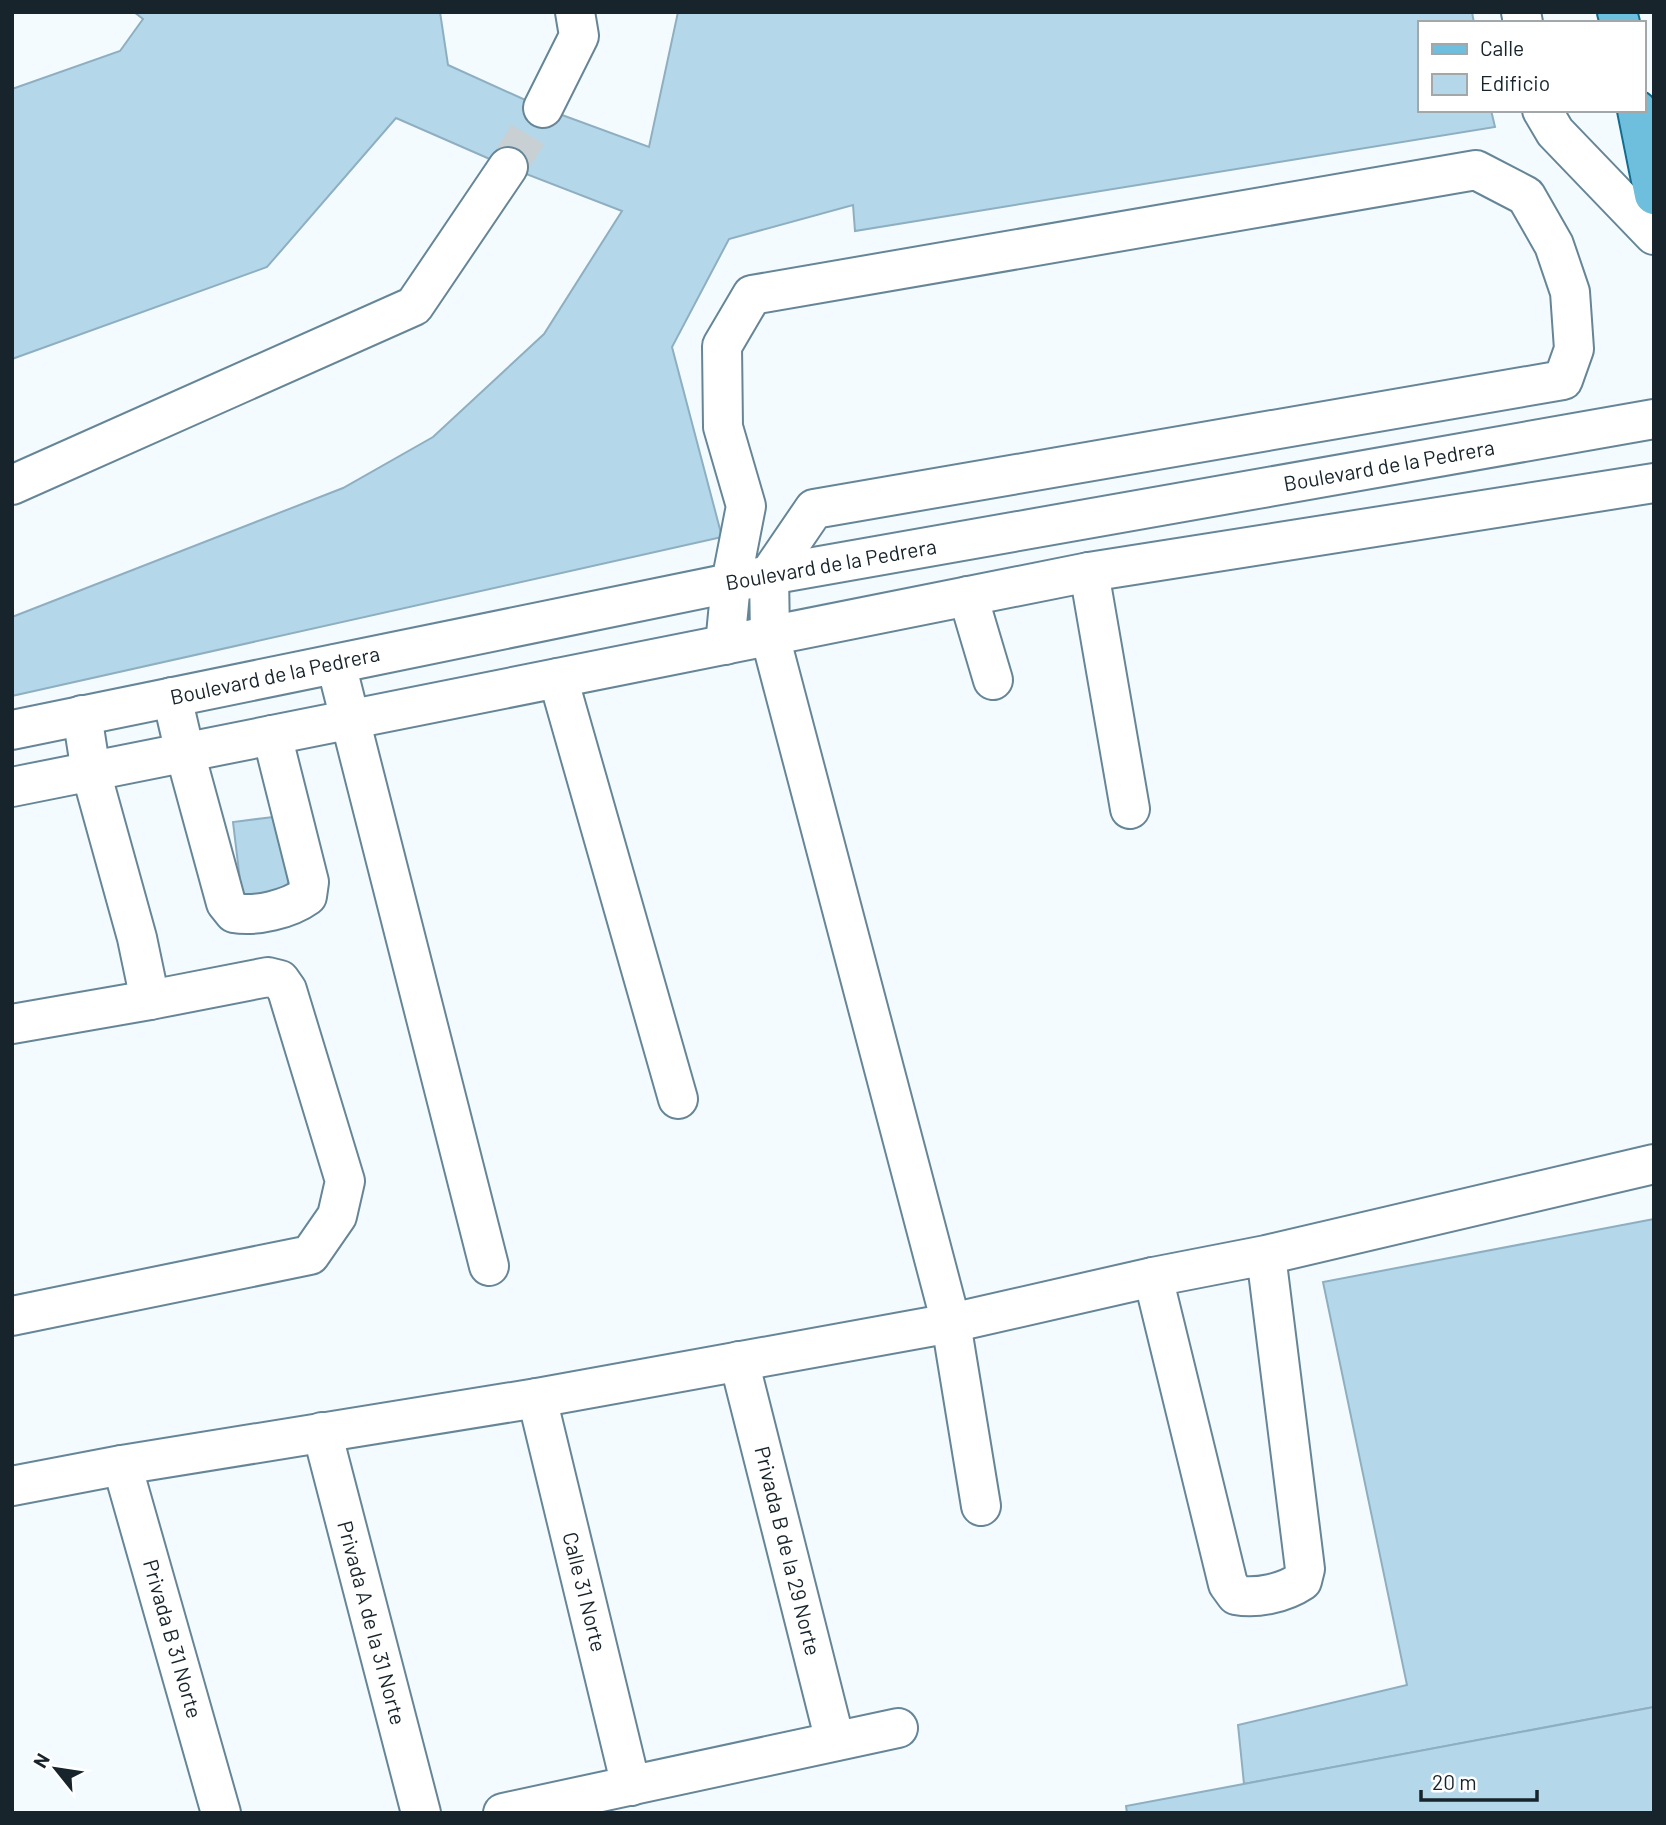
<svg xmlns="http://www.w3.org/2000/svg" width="1666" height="1825" viewBox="0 0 1666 1825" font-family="Barlow,sans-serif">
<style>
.building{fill:#b5d7ea;stroke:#8eafc1;stroke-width:2}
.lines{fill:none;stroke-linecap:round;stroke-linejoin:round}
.minor-tunnel{stroke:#c8d0d4;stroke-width:38;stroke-dasharray:38 19;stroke-linecap:butt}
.minor-casing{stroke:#668697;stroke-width:42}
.major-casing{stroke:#106d90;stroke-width:42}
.minor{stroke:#fff;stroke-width:38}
.major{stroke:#6ebfdd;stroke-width:38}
.labels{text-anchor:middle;stroke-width:5;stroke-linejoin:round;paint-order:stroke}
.street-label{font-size:21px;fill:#17242b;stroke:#fff}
</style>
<rect width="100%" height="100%" fill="#f4fbfe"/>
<g class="building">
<polygon points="134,12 440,12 448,65 543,108 649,147 678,12 1472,12 1474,23 1419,23 1419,110 1491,110 1495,127 855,231 853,205 729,239 672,347 722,537 12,696 12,617 343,488 433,437 544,334 622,211 508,167 396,118 267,267 12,359 12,89 120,51 143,19"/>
<polygon points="281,816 289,891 242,897 233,822"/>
<polygon points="1654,1219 1654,1707 1244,1784 1238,1725 1407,1685 1323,1282"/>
<polygon points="1654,1707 1654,1813 1127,1813 1126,1806"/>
</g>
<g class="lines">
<polyline class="minor-tunnel" points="508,167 543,108"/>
<g class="minor-casing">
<g id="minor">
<polyline points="1521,12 1523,23"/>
<polyline points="543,108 579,36 575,12"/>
<polyline points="1542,110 1555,132 1654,235"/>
<polyline points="12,485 414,306 508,167"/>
<polyline points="1089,572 1130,809"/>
<polyline points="968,596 993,680"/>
<polyline points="725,645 731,583 746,506 723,427 722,346 752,295 1476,170 1526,196 1554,245 1570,292 1574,349 1563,380 814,509 769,575 770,636 951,1323 981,1506"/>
<polyline points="336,664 489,1266"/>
<polyline points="558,678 678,1099"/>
<path d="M172,697l13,56 41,150 8,10c22,4 55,-4 73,-17l2,-14 -37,-147"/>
<polyline points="12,730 769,575 1654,419"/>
<polyline points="12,787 1089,572 1654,483"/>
<polyline points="12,1024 150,1000"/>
<path d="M1266,1255l39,314 -3,12c-18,12 -45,18 -66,14l-8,-11 -75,-307 113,-22 388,-91"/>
<polyline points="12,1316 310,1255 337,1216 345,1181 287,990 280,980 268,977 150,1000 137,938 91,772 82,715"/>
<polyline points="739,1361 835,1741"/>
<polyline points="537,1398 631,1786"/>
<polyline points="322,1432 421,1813"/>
<polyline points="122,1465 221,1813"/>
<polyline points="12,1486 122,1465 537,1398 951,1323 1153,1277"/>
<polyline points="503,1813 898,1728"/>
</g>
</g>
<g class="major-casing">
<g id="major">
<polyline points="1617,12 1620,23"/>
<polyline points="1637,110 1654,195"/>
</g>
</g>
<use href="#minor" class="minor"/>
<use href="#major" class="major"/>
</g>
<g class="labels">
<g class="street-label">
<text transform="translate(1389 466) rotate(-10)" y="7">Boulevard de la Pedrera</text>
<text transform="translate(831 565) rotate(-10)" y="7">Boulevard de la Pedrera</text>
<text transform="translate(275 676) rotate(-12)" y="7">Boulevard de la Pedrera</text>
<text transform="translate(787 1551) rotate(76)" y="7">Privada B de la 29 Norte</text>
<text transform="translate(584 1592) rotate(76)" y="7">Calle 31 Norte</text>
<text transform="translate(371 1623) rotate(75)" y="7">Privada A de la 31 Norte</text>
<text transform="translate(172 1639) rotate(74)" y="7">Privada B 31 Norte</text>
</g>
</g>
<rect width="1666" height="1825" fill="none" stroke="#17242b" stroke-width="28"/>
<rect x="1418" y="21" width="228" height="91" fill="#ffffff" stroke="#a2a7aa" stroke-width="2"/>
<rect x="1432" y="44" width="35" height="10" fill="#6ebfdd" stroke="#a2a7aa" stroke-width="2"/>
<text x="1480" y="56" font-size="21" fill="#17242b">Calle</text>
<rect x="1432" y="74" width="35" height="21" fill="#b5d7ea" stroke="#a2a7aa" stroke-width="2"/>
<text x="1480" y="91" font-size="21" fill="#17242b">Edificio</text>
<g transform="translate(56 1769) rotate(300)" stroke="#ffffff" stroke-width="5" paint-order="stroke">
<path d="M0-5L12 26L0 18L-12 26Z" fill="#17242b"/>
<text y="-10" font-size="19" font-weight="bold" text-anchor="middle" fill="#17242b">N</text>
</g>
<path d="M1421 1790v10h116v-10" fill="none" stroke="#17242b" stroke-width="3.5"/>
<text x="1432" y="1790" font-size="21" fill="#17242b" stroke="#ffffff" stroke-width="5" paint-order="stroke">20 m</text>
</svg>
